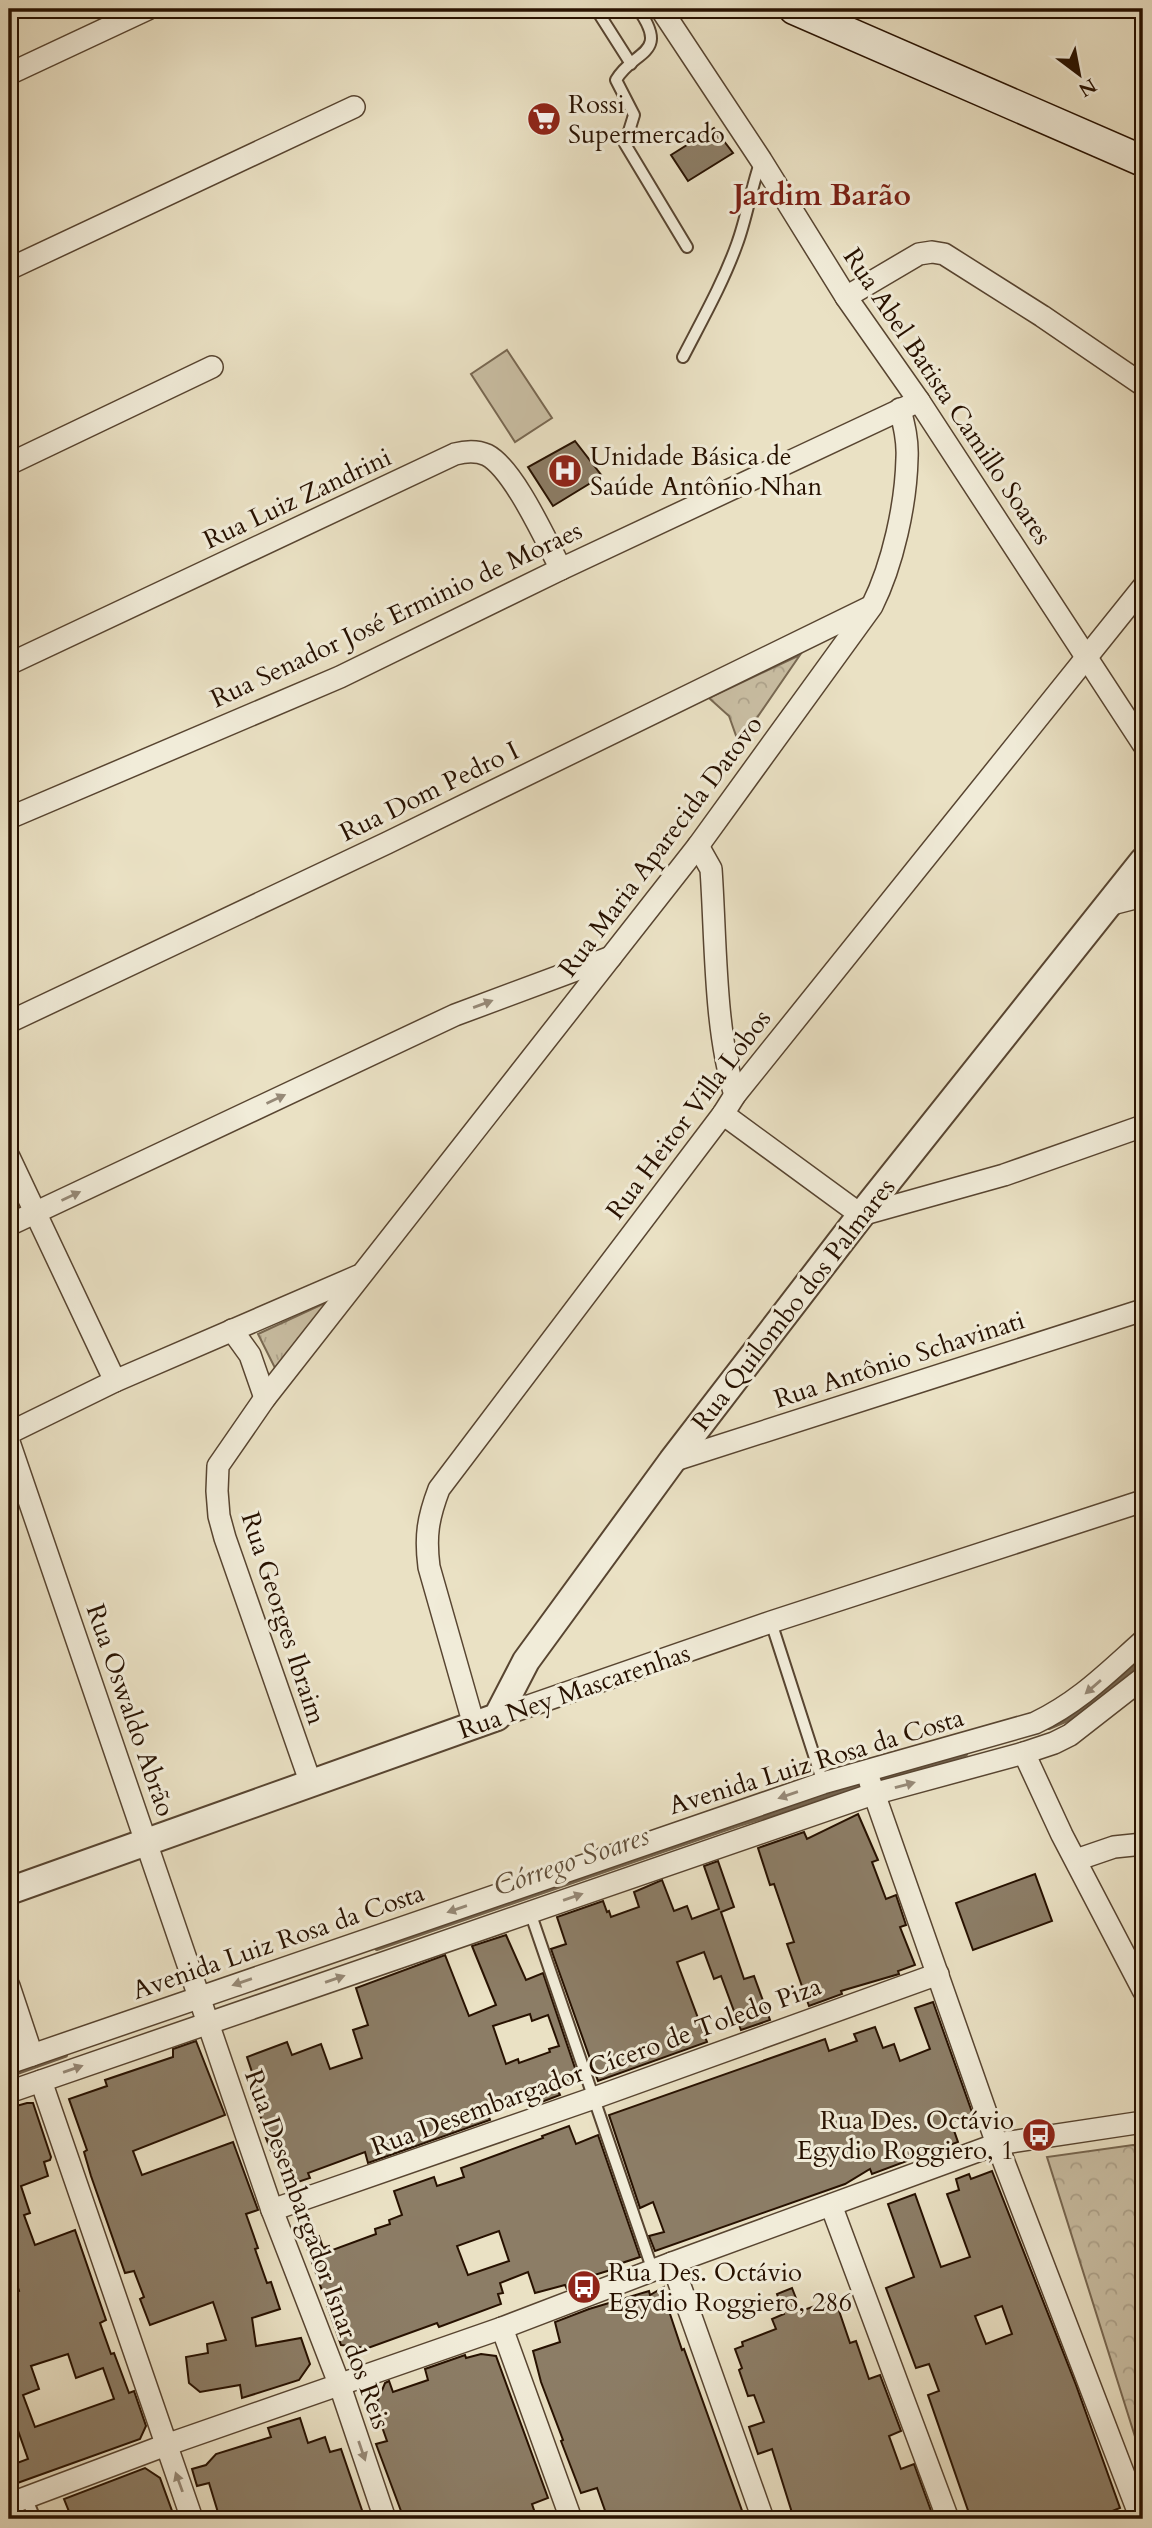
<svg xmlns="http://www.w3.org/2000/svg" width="1152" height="2528" viewBox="0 0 1152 2528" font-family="Cardo,serif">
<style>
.grass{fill:url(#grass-tufts);stroke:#786852;stroke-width:2}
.forest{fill:url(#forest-crowns);stroke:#786852;stroke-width:2}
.garden{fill:#c9bea3;stroke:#786852;stroke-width:2}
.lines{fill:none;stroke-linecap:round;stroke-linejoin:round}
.stream{stroke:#74634d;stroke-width:6}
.building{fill:#8c7d66;stroke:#271100;stroke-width:2;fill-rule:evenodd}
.service-casing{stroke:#584531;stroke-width:14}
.minor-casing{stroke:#584531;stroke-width:24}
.tertiary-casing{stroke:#584531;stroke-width:30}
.secondary-casing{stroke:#271100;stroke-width:33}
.service{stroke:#f1ecd9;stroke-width:10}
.minor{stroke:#f1ecd9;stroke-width:21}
.tertiary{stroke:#f1ecd9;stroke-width:26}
.secondary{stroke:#f1ecd9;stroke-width:30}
.oneway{fill:#968977}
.labels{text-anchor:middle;stroke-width:6;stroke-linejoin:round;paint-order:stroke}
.poi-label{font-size:26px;fill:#271100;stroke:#f1ecd9;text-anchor:start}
.street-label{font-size:26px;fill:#271100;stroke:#f1ecd9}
.water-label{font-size:28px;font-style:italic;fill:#614f3a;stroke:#f1ecd9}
.quarter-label{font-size:30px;font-weight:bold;fill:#7a1f14;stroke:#f1ecd9}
</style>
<defs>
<pattern id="grass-tufts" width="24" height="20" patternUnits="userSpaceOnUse" patternTransform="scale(1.75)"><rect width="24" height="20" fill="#c9bea3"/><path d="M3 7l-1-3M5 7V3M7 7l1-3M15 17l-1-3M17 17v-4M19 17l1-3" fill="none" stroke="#ada28b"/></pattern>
<pattern id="forest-crowns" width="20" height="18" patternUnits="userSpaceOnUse" patternTransform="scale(1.75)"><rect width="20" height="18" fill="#c9bea3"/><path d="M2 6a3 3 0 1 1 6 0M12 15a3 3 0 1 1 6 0" fill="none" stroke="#ada28b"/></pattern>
</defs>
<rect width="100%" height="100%" fill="#eae1c4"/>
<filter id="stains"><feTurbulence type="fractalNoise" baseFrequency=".00286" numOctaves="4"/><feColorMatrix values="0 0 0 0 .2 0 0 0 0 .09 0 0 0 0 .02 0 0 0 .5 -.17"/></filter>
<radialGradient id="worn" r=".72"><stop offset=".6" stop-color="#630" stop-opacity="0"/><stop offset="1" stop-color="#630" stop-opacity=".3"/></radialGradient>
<polygon class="grass" points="325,1303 328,1307 276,1370 258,1334"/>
<g class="forest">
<polygon points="800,655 739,744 729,716 709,698"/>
<polygon points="1133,2145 1143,2146 1143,2462 1047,2157"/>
</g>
<polygon class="garden" points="507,350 552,418 515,442 471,374"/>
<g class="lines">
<g class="stream">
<polyline points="1049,1727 1070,1718 1135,1666"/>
<polyline points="377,1948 739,1824 965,1754"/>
<polyline points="9,2075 65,2055"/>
</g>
</g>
<g class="building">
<polygon points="714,128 733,153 688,181 671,155"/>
<polygon points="575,441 602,476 553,506 528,467"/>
<polygon points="858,1814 878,1860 872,1862 886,1899 896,1895 906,1925 900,1927 915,1965 898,1971 899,1974 841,1991 842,1994 809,2006 787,1944 794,1942 774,1884 770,1885 758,1848 804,1832 807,1839"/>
<polygon points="718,1861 734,1907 721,1912 744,1979 754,1976 770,2020 741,2030 721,1976 714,1979 704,1952 677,1962 707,2042 598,2081 551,1949 566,1944 557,1917 603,1901 607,1912 609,1911 611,1917 639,1907 634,1892 662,1880 674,1911 687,1906 692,1919 719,1909 704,1866"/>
<polygon points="1035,1874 1052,1921 973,1950 956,1903"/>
<path d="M506,1935l20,45 17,-7 36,107 -22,8 3,7 -21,8 -7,-17 -44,17 2,4 -4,2 4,11 -122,43 -3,-11 -57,21 2,5 -21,7 -13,-35 -5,1 -5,-13h2l-19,-55 6,-2 -8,-24 40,-15 5,13 29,-11 9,25 32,-11 -9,-28 15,-5 -12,-37 89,-33 24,61 27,-11 -24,-59zM530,2014l2,7 16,-6 11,31 -10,3 1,3 -31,11 -1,-4 -12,5 -13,-38z"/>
<polygon points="933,2002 973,2115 951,2122 958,2142 872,2174 870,2169 845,2184 655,2251 649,2236 664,2232 653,2202 640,2208 609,2115 825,2039 829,2051 857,2041 854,2034 875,2027 883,2048 894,2044 900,2061 930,2049 915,2008"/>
<polygon points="196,2041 225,2115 133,2151 142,2175 233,2142 258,2210 246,2214 258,2248 255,2249 267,2283 271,2282 280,2309 252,2318 256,2346 301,2338 310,2364 299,2380 242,2398 240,2385 200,2392 189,2383 186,2357 208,2353 207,2344 226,2340 213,2302 150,2325 140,2299 144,2297 134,2271 125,2273 91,2176 84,2152 87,2150 69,2099 107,2086 105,2080 173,2057 173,2049"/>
<path d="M27,2103h6l18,54 -1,3 -6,2 4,14 -27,10 9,27 -6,2 11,30 40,-15 31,90 -6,3 11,31 3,-1 15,40 5,-2 12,35 -6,13 -131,47v-20l19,-7 -19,-54v-110l10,-4 -10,-30v-153zM68,2354l8,24 27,-10 11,31 -79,28 -12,-32 16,-6 -8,-23z"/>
<path d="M569,2126l7,18 22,-9 42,122 -24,8 1,3 -39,12 2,4 -13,5 -2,-4 -30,8 -7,-21 -28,11 3,10 -5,1 3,10 -62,23 -2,-4 -69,25 -27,-3 -36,-103 14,-6 4,12 6,-2 1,5 46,-17 -1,-5 15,-5 -1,-4 13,-5 -8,-24 40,-14 3,9 27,-9 -3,-9 82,-30 -1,-2zM499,2231l10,30 -41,14 -11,-29z"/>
<path d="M992,2171l84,214 44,123 -13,5 2,6h-138l-43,-124 11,-4 -10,-27 -13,4 -30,-80 28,-11 -26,-73 27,-10 26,73 29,-10 -23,-63 12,-4 -3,-11 13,-5 2,5zM1002,2306l10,28 -26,10 -11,-28z"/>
<polygon points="664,2287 670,2304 667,2305 682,2350 684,2349 745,2519 608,2519 597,2488 581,2493 561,2441 563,2440 541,2382 533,2351 560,2342 555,2322 589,2309 649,2291 650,2295"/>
<polygon points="792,2288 801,2311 835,2299 850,2343 856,2341 869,2379 880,2375 901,2431 889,2436 901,2469 914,2464 934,2519 794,2519 772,2449 758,2454 749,2427 764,2422 754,2395 748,2396 739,2370 742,2368 735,2349 743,2346 742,2342 776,2329 772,2319 784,2314 777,2294"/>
<polygon points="481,2354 496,2356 548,2498 532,2504 537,2519 404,2519 376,2444 387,2441 375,2407 385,2383 389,2381 393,2392 428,2380 425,2369 465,2355 466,2358"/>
<polygon points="300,2418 308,2443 325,2437 330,2452 341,2449 365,2519 220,2519 209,2483 197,2486 192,2469 206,2465 216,2454 271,2437 268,2428"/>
<polygon points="145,2468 160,2478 175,2519 72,2519 64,2499"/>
</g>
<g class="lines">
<g class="service-casing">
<g id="service">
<polyline points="596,9 631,64"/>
<path d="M638,9c33,46 -5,41 -22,71l18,35 -9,29 62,103"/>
<path d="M683,357c19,-37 40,-74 54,-113 10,-27 14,-56 24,-84"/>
<polyline points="771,1622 823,1783"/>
<polyline points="530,1912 653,2271"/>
<polyline points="26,2497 35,2519"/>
</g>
</g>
<g class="minor-casing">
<g id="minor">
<polyline points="661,9 761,160 846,297 919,401 1143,744"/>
<polyline points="9,74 148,9"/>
<polyline points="9,269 354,107"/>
<polyline points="846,297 919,254 932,252 944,254 1042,316 1143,385"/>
<polyline points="9,464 212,367"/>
<path d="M9,664l446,-210c11,-3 21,-4 32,1 27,14 59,86 74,114"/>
<polyline points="9,818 340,677 561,569 919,401"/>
<path d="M698,846l13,23c5,70 3,159 24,226"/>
<polyline points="1108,905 1143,896"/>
<polyline points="9,1022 387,843 868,608"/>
<polyline points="723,1114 861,1215 1004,1175 1143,1126"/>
<polyline points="9,1157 115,1381"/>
<polyline points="9,1225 455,1015 611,957"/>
<polyline points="232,1330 250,1355 265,1398"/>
<polyline points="9,1433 115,1381 358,1276"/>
<polyline points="9,1442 272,2210 340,2386 385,2519"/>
<polyline points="672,1461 1143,1310"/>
<polyline points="497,1717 771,1622 1143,1501"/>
<path d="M474,1725l-45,-158c-4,-31 -1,-49 10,-78l284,-375 12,-19 408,-508"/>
<polyline points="1024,1753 1062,1835 1143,1990"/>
<polyline points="870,1782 997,2144 1141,2519"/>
<path d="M311,1784l-86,-246 -6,-22 -2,-25 1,-25 47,-68 433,-552 174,-240c21,-42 34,-102 35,-148 1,-17 -3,-33 -7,-49"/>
<polyline points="1076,1860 1114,1847 1143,1844"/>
<polyline points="9,1986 32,2055"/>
<path d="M9,2063l814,-280 212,-60c44,-21 72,-50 108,-82"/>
<polyline points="41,2081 192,2519"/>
<polyline points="9,2092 873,1794 1024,1753 1054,1743 1070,1735 1143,1678"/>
<polyline points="831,2205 948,2519"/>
<polyline points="272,2210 594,2098 938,1974"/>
<polyline points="672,2263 763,2519"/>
<polyline points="502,2328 571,2519"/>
<polyline points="9,2504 166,2445 502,2328 672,2263 997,2144 1143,2122"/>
</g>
</g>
<g class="tertiary-casing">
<polyline id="tertiary" points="9,1891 497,1717 526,1661 672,1461 861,1215 1143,861"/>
</g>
<g class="secondary-casing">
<polyline id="secondary" points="794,9 1143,161"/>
</g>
<use href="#service" class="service"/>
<use href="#minor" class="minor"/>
<use href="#tertiary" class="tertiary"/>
<use href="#secondary" class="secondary"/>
</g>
<defs><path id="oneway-solid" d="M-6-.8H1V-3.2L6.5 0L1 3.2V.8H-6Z" transform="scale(1.75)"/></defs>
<g class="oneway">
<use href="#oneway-solid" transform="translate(483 1004) rotate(-20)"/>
<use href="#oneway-solid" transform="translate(276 1099) rotate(-25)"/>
<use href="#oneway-solid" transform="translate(71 1196) rotate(-25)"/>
<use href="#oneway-solid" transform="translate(1093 1687) rotate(139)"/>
<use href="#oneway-solid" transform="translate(905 1785) rotate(-15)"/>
<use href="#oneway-solid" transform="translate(788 1795) rotate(161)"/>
<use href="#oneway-solid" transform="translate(573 1897) rotate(-19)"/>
<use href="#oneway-solid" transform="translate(457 1909) rotate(161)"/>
<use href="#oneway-solid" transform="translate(335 1979) rotate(-19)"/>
<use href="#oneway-solid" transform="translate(242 1982) rotate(161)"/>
<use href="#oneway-solid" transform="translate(73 2069) rotate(-19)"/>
<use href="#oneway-solid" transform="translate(362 2451) rotate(71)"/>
<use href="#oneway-solid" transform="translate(179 2482) rotate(-110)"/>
</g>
<defs>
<g id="supermarket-disc" transform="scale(1.75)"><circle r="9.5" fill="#8f2418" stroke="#f1ecd9"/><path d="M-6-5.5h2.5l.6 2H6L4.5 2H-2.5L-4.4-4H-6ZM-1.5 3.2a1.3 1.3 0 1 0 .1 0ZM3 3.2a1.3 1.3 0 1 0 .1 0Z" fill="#fff"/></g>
<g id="hospital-disc" transform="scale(1.75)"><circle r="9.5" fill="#8f2418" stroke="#f1ecd9"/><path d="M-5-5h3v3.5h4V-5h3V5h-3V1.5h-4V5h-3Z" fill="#fff"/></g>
<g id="bus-disc" transform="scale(1.75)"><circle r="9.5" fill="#8f2418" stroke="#f1ecd9"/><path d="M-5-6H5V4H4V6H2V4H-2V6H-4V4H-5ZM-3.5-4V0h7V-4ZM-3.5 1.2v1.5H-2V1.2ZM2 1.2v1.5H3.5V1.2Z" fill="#fff"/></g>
</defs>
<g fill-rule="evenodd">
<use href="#supermarket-disc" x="544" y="119"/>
<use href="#hospital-disc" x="565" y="471"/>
<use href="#bus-disc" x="1039" y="2135"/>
<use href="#bus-disc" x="584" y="2287"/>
</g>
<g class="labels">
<g class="poi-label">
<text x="568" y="113">Rossi<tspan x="568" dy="30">Supermercado</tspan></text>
<text x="590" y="465">Unidade Básica de<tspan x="590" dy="30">Saúde Antônio Nhan</tspan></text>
<text x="1014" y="2129" text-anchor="end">Rua Des. Octávio<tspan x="1014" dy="30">Egydio Roggiero, 1</tspan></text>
<text x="608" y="2281">Rua Des. Octávio<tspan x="608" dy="30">Egydio Roggiero, 286</tspan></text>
</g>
<g class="street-label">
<text transform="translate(948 396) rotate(56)" y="9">Rua Abel Batista Camillo Soares</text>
<text transform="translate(297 498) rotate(-25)" y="9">Rua Luiz Zandrini</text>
<text transform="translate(396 614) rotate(-25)" y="9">Rua Senador José Erminio de Moraes</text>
<text transform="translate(429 791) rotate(-26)" y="9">Rua Dom Pedro I</text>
<text transform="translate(660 846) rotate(-53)" y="9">Rua Maria Aparecida Datovo</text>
<text transform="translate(688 1114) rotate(-53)" y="9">Rua Heitor Villa Lobos</text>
<text transform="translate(793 1304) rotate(-52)" y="9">Rua Quilombo dos Palmares</text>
<text transform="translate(899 1359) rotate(-18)" y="9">Rua Antônio Schavinati</text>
<text transform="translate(284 1618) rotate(72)" y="9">Rua Georges Ibraim</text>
<text transform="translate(574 1691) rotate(-19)" y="9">Rua Ney Mascarenhas</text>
<text transform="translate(131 1710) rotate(71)" y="9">Rua Oswaldo Abrão</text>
<text transform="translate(816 1761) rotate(-17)" y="9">Avenida Luiz Rosa da Costa</text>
<text transform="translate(278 1941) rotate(-19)" y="9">Avenida Luiz Rosa da Costa</text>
<text transform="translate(596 2066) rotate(-20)" y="9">Rua Desembargador Cícero de Toledo Piza</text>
<text transform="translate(318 2249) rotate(70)" y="9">Rua Desembargador Isnar dos Reis</text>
</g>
<g class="water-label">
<text transform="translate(571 1860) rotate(-19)" y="10">Córrego Soares</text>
</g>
<g class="quarter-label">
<text x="822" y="205">Jardim Barão</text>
</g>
</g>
<rect width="1152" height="2528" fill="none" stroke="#eae1c4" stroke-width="35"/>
<rect x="10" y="10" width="1131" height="2507" fill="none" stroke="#271100" stroke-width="3.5"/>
<rect x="18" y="18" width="1117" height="2493" fill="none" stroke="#271100" stroke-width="2"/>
<g transform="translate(1079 74) rotate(148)" stroke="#f1ecd9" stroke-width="5" paint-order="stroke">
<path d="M0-5L12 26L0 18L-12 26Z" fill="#271100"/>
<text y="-10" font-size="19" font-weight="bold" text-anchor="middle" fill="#271100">N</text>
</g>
<rect width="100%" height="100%" filter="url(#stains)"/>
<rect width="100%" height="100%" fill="url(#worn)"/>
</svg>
